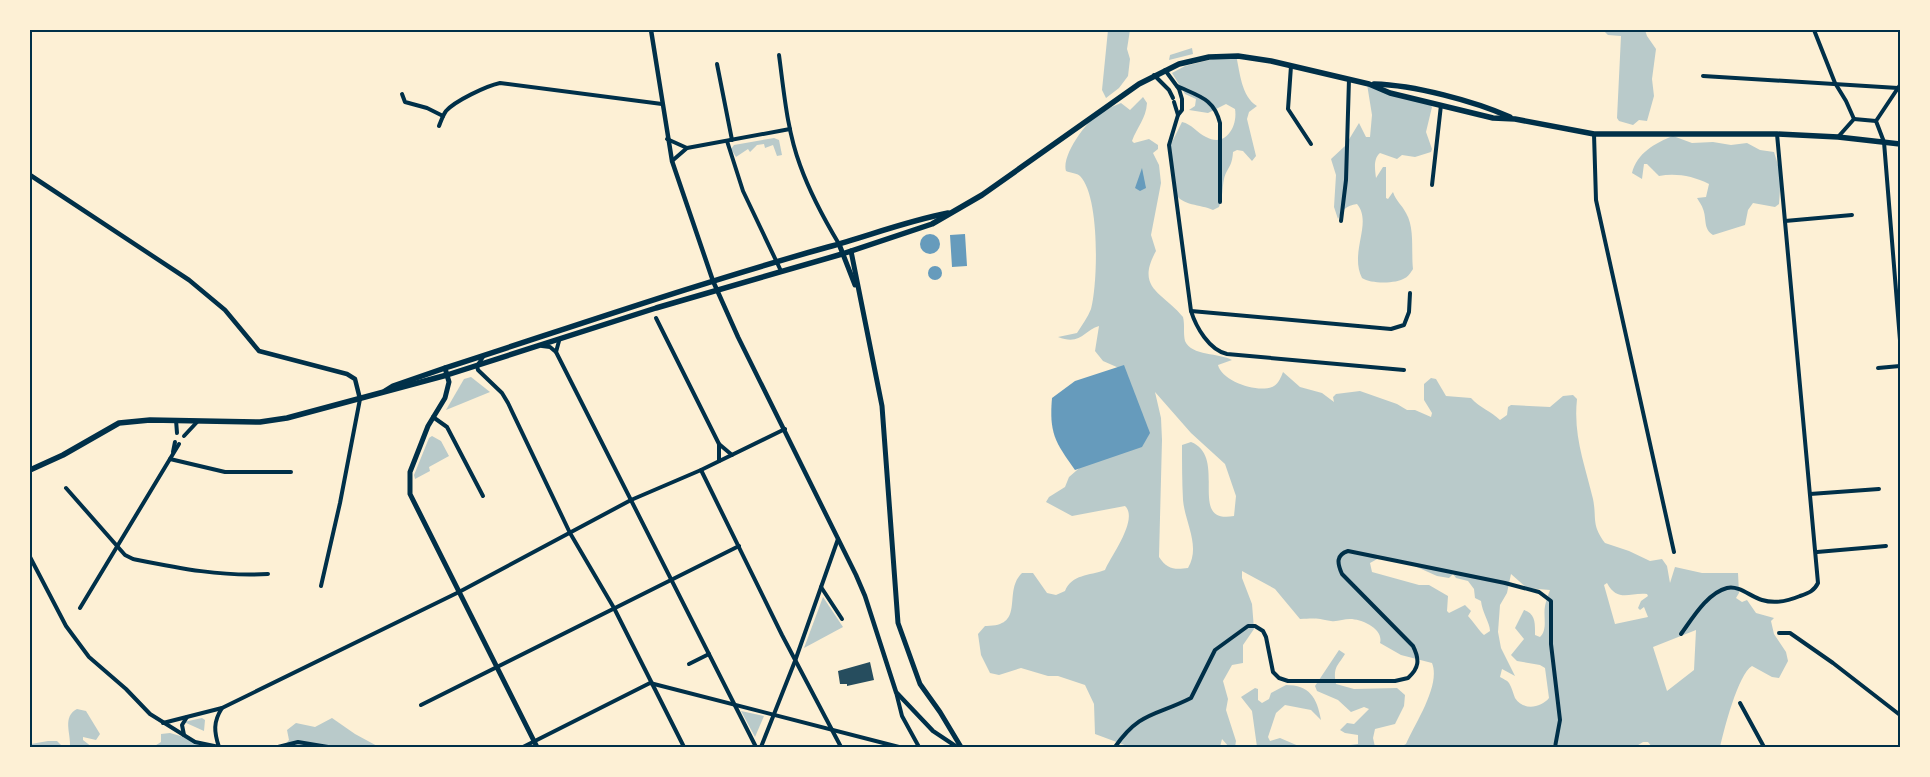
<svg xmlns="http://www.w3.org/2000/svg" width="1930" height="777" viewBox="0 0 1930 777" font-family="Commissioner,sans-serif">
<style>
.green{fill:#b9caca;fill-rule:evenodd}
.water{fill:#669bbc}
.building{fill:#264d5e}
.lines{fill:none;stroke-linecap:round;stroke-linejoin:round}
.minor{stroke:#003049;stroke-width:4}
.tertiary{stroke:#003049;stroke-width:4.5}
.secondary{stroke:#003049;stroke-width:5}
.primary{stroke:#003049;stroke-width:5.5}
.neatline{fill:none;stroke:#003049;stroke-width:2}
</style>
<rect width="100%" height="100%" fill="#fdf0d5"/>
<g class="green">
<polygon points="1108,30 1130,30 1127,49 1130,59 1128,76 1119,88 1106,98 1102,90"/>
<polygon points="1603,30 1645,30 1647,36 1656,49 1652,79 1654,96 1647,121 1639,120 1633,125 1619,121 1617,118 1621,36 1608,35"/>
<polygon points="1192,48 1193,54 1169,60 1170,55"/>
<path d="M1229,55h7c4,17 5,41 21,51l-8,6 -2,7 9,37 -4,5 -9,-10 -6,-1 -4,2c-1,16 -6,15 -9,27 -2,9 -1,18 -5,28l-6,3c-13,-6 -31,-4 -38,-17l-5,-47 12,-24c10,2 15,11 24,15 19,11 32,-10 29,-28l-9,-5 -18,9 -19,-3 6,-4 1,-7 -11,-5 -13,-21 13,-7z"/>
<path d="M1367,84l62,19 3,4 -6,25 6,17 -1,3 -16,5 -13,-2 -5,4 -17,-6c-7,6 -5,16 -4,25l7,-11h3v31l2,1 5,-7c3,9 9,13 13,21 9,15 5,39 7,56 -2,3 -5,8 -8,9 -9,6 -34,6 -43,0 -13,-26 11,-55 -5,-74 -11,2 -14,5 -19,15l-4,-12 2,-32 -5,-16 14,-13 14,-23 7,14h4l2,-22z"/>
<path d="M1143,97l4,6c-1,16 -10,24 -15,38l2,2 15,-4 9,6v4l-5,4 6,12 2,18 -10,52 5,16c-21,38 7,41 27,66 2,8 0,16 2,24 6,15 35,12 47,19l-14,5c4,17 42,29 56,21 5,-3 7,-9 9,-14l17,15 22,6 12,9 -1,-5 3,-3 24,-3 37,13 10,6h8l16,7 1,-4 -8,-13v-16l7,-6 5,1 10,17 25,2c9,10 20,13 29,22l7,-5 1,-8 3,-2 39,2 13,-11 10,-1 4,4c-4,37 8,66 16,100 4,20 -2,25 12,44l24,8 21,10 12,-2 5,7 3,17 5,-16 27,6h36l1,20 -3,5 6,4 5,-2 9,13 18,5 -3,3 3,13 12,18 2,9 -9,17 -7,-1 -20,-11c-14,8 -28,64 -32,81h-68l-4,-5h-5l-8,5h-81v-3l-5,3h-149l6,-3c9,-21 35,-59 26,-81l-31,-8 -21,-12c4,-14 -18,-24 -30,-24 -6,0 -13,3 -19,2 -14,-3 -17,-3 -31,-2l-25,-30 -33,-18v7l10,26 2,25 -11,16v18l-11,2 -9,16 5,18 -2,11 10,31 -1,6h-6l-7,-8 -2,8h-90l-35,-13 -1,-30 -9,-19 -27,-9h-10l-27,-8 -22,7 -9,-2 -9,-18 -3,-21 7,-8c42,1 17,-34 37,-53h11l14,20 9,2 9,-4c7,-17 24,-15 40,-21 6,-14 34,-51 20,-64l-53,10 -26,-14 3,-5 16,-10 4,-10 22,-19 28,-90 -16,-7 -8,-10 4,-25c-15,4 -18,20 -41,11l19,-4c5,-8 11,-16 14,-24 7,-26 9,-113 -11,-133 -3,-3 -9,-3 -14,-5 -5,-16 22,-52 36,-60 6,-3 13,-5 19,-8l9,7zM1155,392l36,41 34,31 11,32 -2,20c-48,9 -5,-59 -43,-74l-9,3c0,18 0,37 1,55 2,23 18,46 5,68 -14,2 -21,1 -29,-11l3,-117 -1,-22zM1379,558l29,5 29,13 12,2 4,-4 3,4 12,3 6,8 1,9 6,3c1,11 9,22 9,30l-6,4c-4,-3 -11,-14 -16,-19l3,-5 -6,-6 -16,8 -2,-2 1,-15 -19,-11h-10l-47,-13 -2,-9zM1511,574l16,14 23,2c-2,5 -4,11 -5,16 -2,11 3,23 -5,31l-5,-2c0,-11 1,-21 -11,-25l-9,18 9,11 -13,16 6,6 23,4 5,3 4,30c-8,10 -26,13 -34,0 -2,-5 -3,-10 -6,-15 -2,-3 -6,-4 -9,-6l2,-8 13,7 -14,-28 -3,-16 2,-27 7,-12zM1607,583c11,20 23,9 40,11l1,2 -7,5 -3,7 2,2 4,-3 4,10 -33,7 -11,-39zM1696,630l-2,40 -27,21 -14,-44z"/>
<path d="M1673,136l19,7 21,-1 18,3 16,-2 13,7 14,2 7,23 -2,29 -4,3 -22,-4 -5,7 -3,15 -32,10c-10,-6 -6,-16 -10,-26 -1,-4 -4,-7 -6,-11l9,-1 3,-13c-16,-8 -33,-11 -50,-8l-12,-12h-3l-2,15 -10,-6c5,-20 23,-30 41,-37z"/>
<polygon points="774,138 779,140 782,155 777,156 773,145 765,148 764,144 757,145 750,152 748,149 736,157 731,149 734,145"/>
<polygon points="471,377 490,392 446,410 464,379"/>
<polygon points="432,436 441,441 449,456 429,467 430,471 415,479 414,475 429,438"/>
<polygon points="823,597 843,627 804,648"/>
<path d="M1339,650l6,4c-8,13 -12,13 -9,30l18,5 43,-1 8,7 -1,11 -9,18 -20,5 -2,9 2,9h-39l22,-3v-9l-13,-2 -5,-3 7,-7 7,1 15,-15 -5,-2 -13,5 -13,-12 -21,-9 -2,-5z"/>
<path d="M1286,685c23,0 31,12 35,35l-10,-10 -26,-5 -9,8 -8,24 2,4 10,-3 21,9h-44l-5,-36 -11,-14 14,-9 3,1v11l4,3 7,-4 2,-6z"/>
<path d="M77,709l9,2 14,23 -4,6 -13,-3v3l9,7h-22c1,-14 -8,-30 7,-38z"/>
<polygon points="741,711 764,716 755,737"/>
<polygon points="202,718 205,720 204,731 184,722"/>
<polygon points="332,718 355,734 379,747 283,747 289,740 287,730 296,723 315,727"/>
<polygon points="170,733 219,747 153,747 161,742 161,734"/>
<polygon points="48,741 57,741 63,747 30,747 31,744"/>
</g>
<g class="water">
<polygon points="1142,168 1146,188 1140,191 1135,188"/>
<polygon points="965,234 967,266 952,267 950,235"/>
<circle cx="930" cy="244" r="10"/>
<circle cx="935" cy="273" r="7"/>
<path d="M1124,365l26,68 -8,14 -67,23c-20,-28 -26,-37 -23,-72l23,-17z"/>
</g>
<polygon class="building" points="870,662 874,680 847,686 847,684 840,684 838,671"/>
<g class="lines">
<g class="minor">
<polyline points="1814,30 1835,83 1846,101 1854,119"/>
<path d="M779,55c5,37 8,75 21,110 10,28 24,54 39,79"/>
<polyline points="717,64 732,140"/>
<polyline points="1291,66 1288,109 1311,144"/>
<path d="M1165,70l14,19 3,10v11l-4,5 -9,30 22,166c5,16 18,39 36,43l177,16"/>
<polyline points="1154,75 1169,90 1173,98"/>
<polyline points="1703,76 1898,88"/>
<polyline points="1900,85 1876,121 1884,142 1900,340"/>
<path d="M1177,86c21,10 37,12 43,37v79"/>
<polyline points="402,94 405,102 427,108 443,116"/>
<polyline points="1174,102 1178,115"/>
<polyline points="1854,119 1876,121"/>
<path d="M439,126c2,-5 4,-11 7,-15 9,-10 40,-25 54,-28l162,21"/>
<polyline points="1594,134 1596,200 1674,552"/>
<polyline points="1838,137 1854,119"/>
<polyline points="667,139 687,148"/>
<polyline points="727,141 743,191 781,271"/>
<polyline points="672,161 687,148 790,129"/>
<polyline points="1432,185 1441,105"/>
<polyline points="1341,221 1346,180 1349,79"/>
<polyline points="1785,221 1852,215"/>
<polyline points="1191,311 1391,329 1404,325 1409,312 1410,293"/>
<polyline points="656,318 719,444 719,461"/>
<polyline points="542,346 550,347 556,352 756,747"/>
<polyline points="556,352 559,341"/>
<polyline points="483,357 477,366 478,370 502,393 508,403 570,533 614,608 684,747"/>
<polyline points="1878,368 1900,366"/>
<polyline points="433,417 447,427 483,496"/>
<polyline points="176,420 177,433"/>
<polyline points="184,436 198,421"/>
<polyline points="719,444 732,455"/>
<polyline points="173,452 175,442"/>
<polyline points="170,459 225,472 291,472"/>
<polyline points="701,470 782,635 841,747"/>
<path d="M66,488l59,67 8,4c45,9 89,18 135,15"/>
<polyline points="1810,494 1879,489"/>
<polyline points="1817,552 1886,546"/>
<path d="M30,557l36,69 23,31 37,32 24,25 45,28 24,5c-5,-15 -6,-25 3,-39"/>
<polyline points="321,586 340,503 360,399"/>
<polyline points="821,587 842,619"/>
<polyline points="80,608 179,444"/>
<polyline points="1779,633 1790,633 1833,663 1900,715"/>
<path d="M1681,634c11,-15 26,-41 46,-46 12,-3 24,9 35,12 13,4 26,1 38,-4 9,-3 14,-5 18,-13l-41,-449"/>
<polyline points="689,664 709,654"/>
<polyline points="896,692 902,716 919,747"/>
<polyline points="1740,703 1764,747"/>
<polyline points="421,705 739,546"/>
<polyline points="163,723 222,708 459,592 631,500 701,470 785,429"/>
<polyline points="184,735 182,725 187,717"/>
<polyline points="219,747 233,747"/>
<polyline points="278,747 298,742 328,747"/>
<polyline points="523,747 650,683 899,747"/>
<polyline points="761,747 795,661 838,539"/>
<path d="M1115,747c25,-36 41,-31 76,-49l24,-48 33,-24h7l8,5 3,6 7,35 6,6 9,3h107l13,-3c11,-10 12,-18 5,-32l-71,-72c-5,-11 -6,-19 6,-23l157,32 34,9 12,9v43l9,76 -5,27"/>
</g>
<g class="tertiary">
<polyline points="651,30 672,161 713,281 738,337 856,575 865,596 896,692 933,731 957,747"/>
<polyline points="30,175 189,280 225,310 259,351 347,374 355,379 360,399"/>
</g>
<g class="secondary">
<polyline points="839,244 855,285"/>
<polyline points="851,251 882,406 898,623 920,684 940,712 961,747"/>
<polyline points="445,368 449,382 445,398 428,426 410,472 410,494 537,747"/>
</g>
<g class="primary">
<path d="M1374,84c40,1 100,17 136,33"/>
<path d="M385,391l8,-5 52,-18c127,-41 254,-85 383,-121 40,-11 79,-26 120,-34"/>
<polyline points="30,470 63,455 119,423 150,420 260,422 287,418 447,375 656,308 842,254 932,224 982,195 1139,84 1179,64 1209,57 1238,56 1271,61 1369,84 1390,93 1493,118 1515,119 1594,134 1777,134 1838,137 1900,144"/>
</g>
</g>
<rect width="1930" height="777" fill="none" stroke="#fdf0d5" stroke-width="62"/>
<rect x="31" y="31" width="1868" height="715" class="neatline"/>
</svg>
